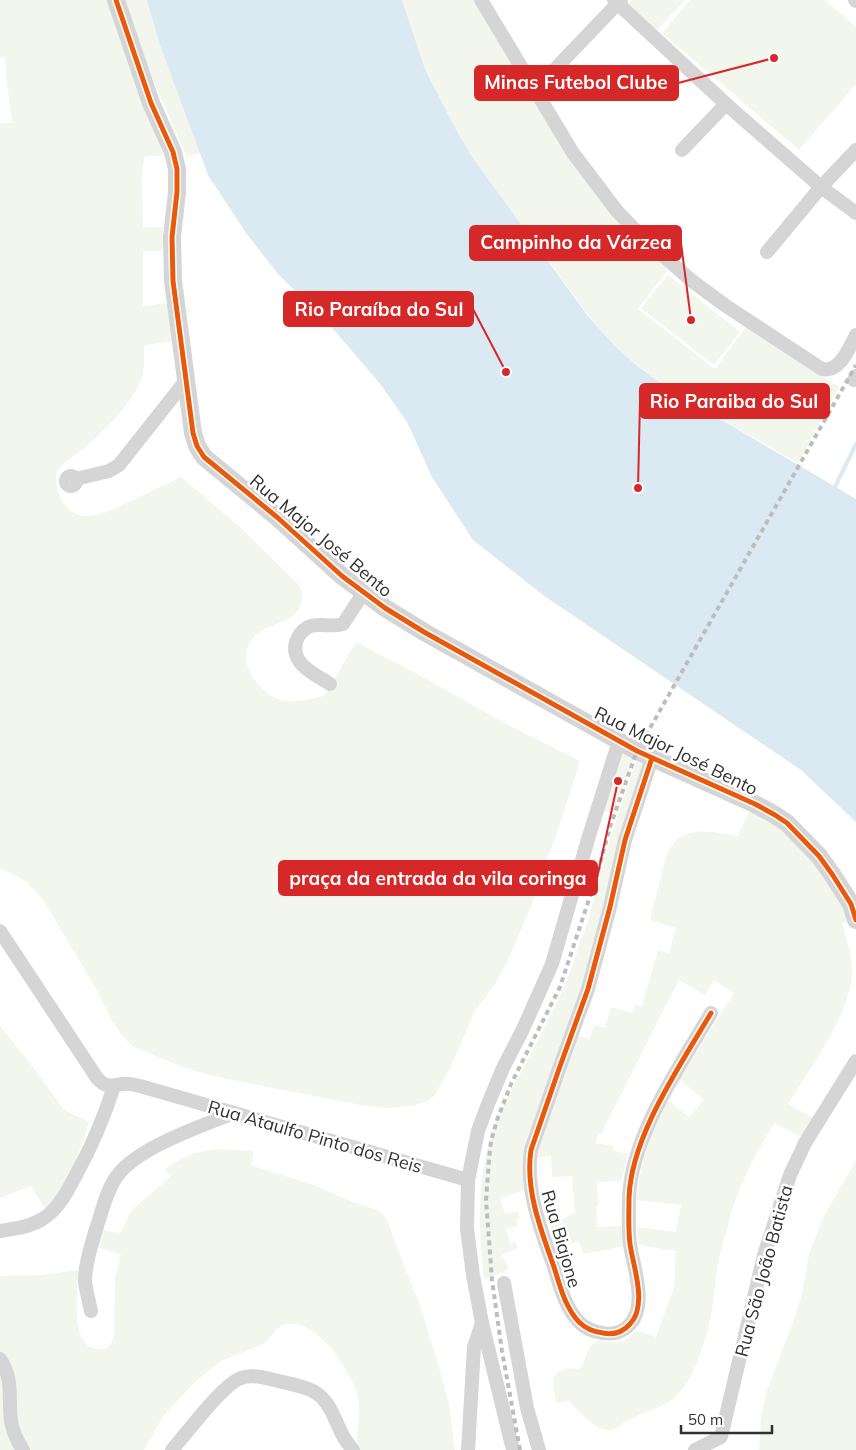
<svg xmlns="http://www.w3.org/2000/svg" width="856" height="1450" viewBox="0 0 856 1450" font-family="Mulish,sans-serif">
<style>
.green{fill:#f2f6ed}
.water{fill:#dbe9f2}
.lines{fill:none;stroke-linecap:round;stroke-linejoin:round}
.stream{stroke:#dbe9f2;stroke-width:4}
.minor{stroke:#d5d5d5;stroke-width:14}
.tertiary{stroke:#d5d5d5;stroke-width:18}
.rail{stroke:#bdbdbd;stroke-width:4;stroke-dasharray:5 4;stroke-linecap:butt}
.cycleway-casing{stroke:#fff;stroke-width:8}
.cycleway{stroke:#e8590c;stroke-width:5}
.labels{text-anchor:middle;stroke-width:5;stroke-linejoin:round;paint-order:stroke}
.street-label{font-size:18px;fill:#313131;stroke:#fff}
.leader{fill:none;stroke:#d62828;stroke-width:2}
.callout-dot{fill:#d62828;stroke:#fff;stroke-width:2}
.callout{fill:#d62828;stroke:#d62828;stroke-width:2}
.callout-label{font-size:19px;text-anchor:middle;font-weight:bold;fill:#fff}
</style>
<rect width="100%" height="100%" fill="#fff"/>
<g class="green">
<path d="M0,0h114l40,125 9,30 -19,2 -2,23 1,47h20l-1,24h-19v55l26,-3 6,38 -31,4c0,10 1,21 -2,31 -6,23 -35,52 -52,67 -11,10 -24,17 -33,28 -2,10 0,21 5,30 5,9 14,15 25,15 16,0 30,-9 44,-15 17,-8 33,-16 50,-24l59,50 59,58c3,5 4,9 3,15 -5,23 -25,21 -41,31 -6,4 -12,11 -14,18 -6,20 15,45 33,51 10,3 35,0 45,-5l31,-53 58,30 94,53 72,36 -23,72 -12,31 -13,40 -25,58 -12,22 -20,27 -25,57 -15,27 -7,6 -16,5 -24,2 -22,-2 -129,-25 -27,-6 -27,-8 -49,-20 -11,-10 -12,-18 -15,-30 -52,-88 -17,-19 -27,-14v-745h12l-6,-48 -1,-18h-5z"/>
<polygon points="121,0 156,0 215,148 187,157 153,79"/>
<polygon points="402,0 479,0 571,154 671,266 638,309 715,369 746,327 839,387 798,463 679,395 653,377 627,357 607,338 589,316 472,157 454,126 425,69"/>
<polygon points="632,0 685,0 654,33 625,7"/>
<polygon points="690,0 825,0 856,27 856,84 799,150 662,33"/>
<polygon points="668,275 740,332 714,365 641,308"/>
<polygon points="624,747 636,752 613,814 601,810"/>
<path d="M637,759l7,2 -46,181 -69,192 -3,56 -26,8 5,16 13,-3 2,8 -4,1 2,6 -12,3 4,15 6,-2 1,6 -15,7 7,14 -3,1 1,1 -23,8c-6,-59 -8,-105 13,-162l48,-90 21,-44 23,-65 22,-82z"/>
<path d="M750,809l25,13 55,57 20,42 -8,2c4,15 10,31 10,46 1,42 -42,99 -64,135l25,14 -11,19 -28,-14c-15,26 -30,52 -40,81 -3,8 -5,17 -7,26 -4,13 -8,26 -10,40 -2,11 -3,23 -4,34 -4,27 -17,75 -38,93 -14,12 -32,15 -47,23 -6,3 -10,9 -16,10 -14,3 -35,-19 -42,-29l-13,2c-3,-12 -10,-30 8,-34 6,-2 11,1 16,-1l9,-21 7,-6c16,1 29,5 38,-11l21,7 18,-50 2,-36 -37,-6 -2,-18 39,5 5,-27 -45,-5c4,-34 14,-71 32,-100l21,17 15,-17 -25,-21 55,-86 -20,-13 -9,15 -26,-15 -78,154h-3l-2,9 17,3v4l15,4 -7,27 -24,1 1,24 -2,1 1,20 27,-1v20l-40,8 -5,-13 -20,7 -9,-22 25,-14 -3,-36 -20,1 -1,-21 -16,2 4,-19 39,-103 12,3 4,-14 11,3 6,-21 22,6 2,-8 7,1 16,-56 11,3 7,-25 -26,-8 16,-63c12,-34 44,-26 72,-21z"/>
<path d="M0,1026l32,40 32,44 25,12c-8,24 -22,74 -44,87l-14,-23 -31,12z"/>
<path d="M219,1149l35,2 -3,14 65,21 34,15 28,9 8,8 34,88 17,54 12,44 6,46h-96c-5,-15 2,-31 0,-46 -2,-27 -42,-87 -73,-80 -10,2 -14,14 -23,20l-42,17 -26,21 -31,33 -20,35h-144v-174l42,-1 37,-5c-2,19 -11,84 24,79 7,-1 10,-8 11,-14l1,-57 6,-23 -24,-8 4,-18 19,5 10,-21 4,-5 36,-31 -5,-8c22,-14 28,-17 54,-20z"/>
<polygon points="856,1160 856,1450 759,1450 761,1416 767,1390 790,1330 802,1294 809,1254 824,1216"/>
</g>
<path class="water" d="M147,0h255l23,69 29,57 18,31 116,159c13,15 25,29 40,42 30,26 65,45 99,65 43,26 86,50 129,76v323l-55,-52 -258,-175 -70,-55 -41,-63 -25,-55 -26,-37 -46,-54 -57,-57 -32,-41 -38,-58 -48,-130z"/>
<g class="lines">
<polyline class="stream" points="834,489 856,444"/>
<g class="minor">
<path d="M481,0l92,153 44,58 23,24 52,46 34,25 96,63c18,4 27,-21 34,-34"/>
<polyline points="614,0 726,104 821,187 856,213"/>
<polyline points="855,0 856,1"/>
<polyline points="534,91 621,0"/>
<polyline points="682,150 726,104"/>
<polyline points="767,252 821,187 856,150"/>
<polyline points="854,380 856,376"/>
<circle cx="71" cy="481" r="5"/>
<polyline points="76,479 109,471 119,465 187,379"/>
<path d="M330,684c-15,-10 -40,-20 -34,-42 2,-6 7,-12 12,-15 11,-5 24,1 35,-3l21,-32"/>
<path d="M652,758l-27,82 -15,67 -22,82 -29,80 -28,81c-6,40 10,80 23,117 6,19 11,40 25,55 6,6 15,10 24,11 10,2 20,-1 27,-9 18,-19 3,-58 0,-80 -2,-15 -1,-31 -1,-46 2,-62 51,-132 82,-185"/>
<path d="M0,931l97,147c10,11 14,7 27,6 5,-1 11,1 16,2l328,94"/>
<path d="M0,1231c14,-2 28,-4 41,-11 17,-10 26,-28 35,-45 16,-29 28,-57 38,-89"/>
<polyline points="504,1283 527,1408 539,1450"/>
<path d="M91,1311c-2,-10 -5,-20 -6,-30 0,-17 6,-35 11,-52 6,-17 10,-38 21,-53 20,-28 84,-50 117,-63"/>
<path d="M0,1359c14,20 8,40 11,62 2,11 6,20 12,29"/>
<path d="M172,1450c15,-17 50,-65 69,-72 14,-5 32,2 46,5 13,3 28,6 37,17 9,10 12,23 18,34 3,6 7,11 11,16"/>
<polyline points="468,1450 474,1347 482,1323"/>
<polyline points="513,1450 482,1323 473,1275 467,1229 468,1180 478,1131 488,1104 503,1068 523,1029 552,964 589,836 619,741"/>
<polyline points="695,1450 721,1437 764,1255 790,1175 805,1143 856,1061"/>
</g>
<polyline class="tertiary" points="116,0 151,103 173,152 177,169 177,192 172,237 173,281 193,433 197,446 204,457 278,518 342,576 385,608 424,632 637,751 755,804 775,815 787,823 819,856 832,874 851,904 856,920"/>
<polyline class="rail" points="520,1450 502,1351 492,1280 486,1200 489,1160 491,1141 497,1120 511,1084 560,987 597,875 610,827 637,751 856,365"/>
<g class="cycleway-casing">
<g id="cycleway">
<polyline points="116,0 151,103 173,152 177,169 177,192 172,237 173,281 193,433 197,446 204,457 278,518 342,576 385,608 424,632 637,751 755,804 775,815 787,823 819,856 832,874 851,904 856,920"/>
<path d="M652,758l-27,82 -15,67 -22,82 -29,80 -28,81c-6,40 10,80 23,117 6,19 11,40 25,55 6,6 15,10 24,11 10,2 20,-1 27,-9 18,-19 3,-58 0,-80 -2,-15 -1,-31 -1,-46 2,-62 51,-132 82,-185"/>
</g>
</g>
<use href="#cycleway" class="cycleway"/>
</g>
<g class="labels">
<g class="street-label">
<text transform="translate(321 536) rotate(40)" y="6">Rua Major José Bento</text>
<text transform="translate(676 751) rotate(26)" y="6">Rua Major José Bento</text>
<text transform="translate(315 1137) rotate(16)" y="6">Rua Ataulfo Pinto dos Reis</text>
<text transform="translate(561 1239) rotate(74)" y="6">Rua Biajone</text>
<text transform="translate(764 1271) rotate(-75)" y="6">Rua São João Batista</text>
</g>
</g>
<path class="leader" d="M774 58L678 83M691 320L681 243M506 372L473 309M638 488L640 401M618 781L597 878"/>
<g class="callout-dot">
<circle cx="774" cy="58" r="5"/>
<circle cx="691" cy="320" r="5"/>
<circle cx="506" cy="372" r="5"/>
<circle cx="638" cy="488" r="5"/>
<circle cx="618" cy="781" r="5"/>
</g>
<g class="callout">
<rect x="475" y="66" width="203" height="34" rx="5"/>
<rect x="470" y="226" width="211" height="34" rx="5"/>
<rect x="284" y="292" width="189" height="34" rx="5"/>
<rect x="640" y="384" width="189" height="34" rx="5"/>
<rect x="279" y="861" width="318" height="34" rx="5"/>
</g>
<g class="callout-label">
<text x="576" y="89">Minas Futebol Clube</text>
<text x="576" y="249">Campinho da Várzea</text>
<text x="379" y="316">Rio Paraíba do Sul</text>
<text x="734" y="408">Rio Paraiba do Sul</text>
<text x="438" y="885">praça da entrada da vila coringa</text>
</g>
<path d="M681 1425v8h91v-8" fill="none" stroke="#313131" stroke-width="2.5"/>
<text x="688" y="1425" font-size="15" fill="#313131" stroke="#ffffff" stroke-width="4" paint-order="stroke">50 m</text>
</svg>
